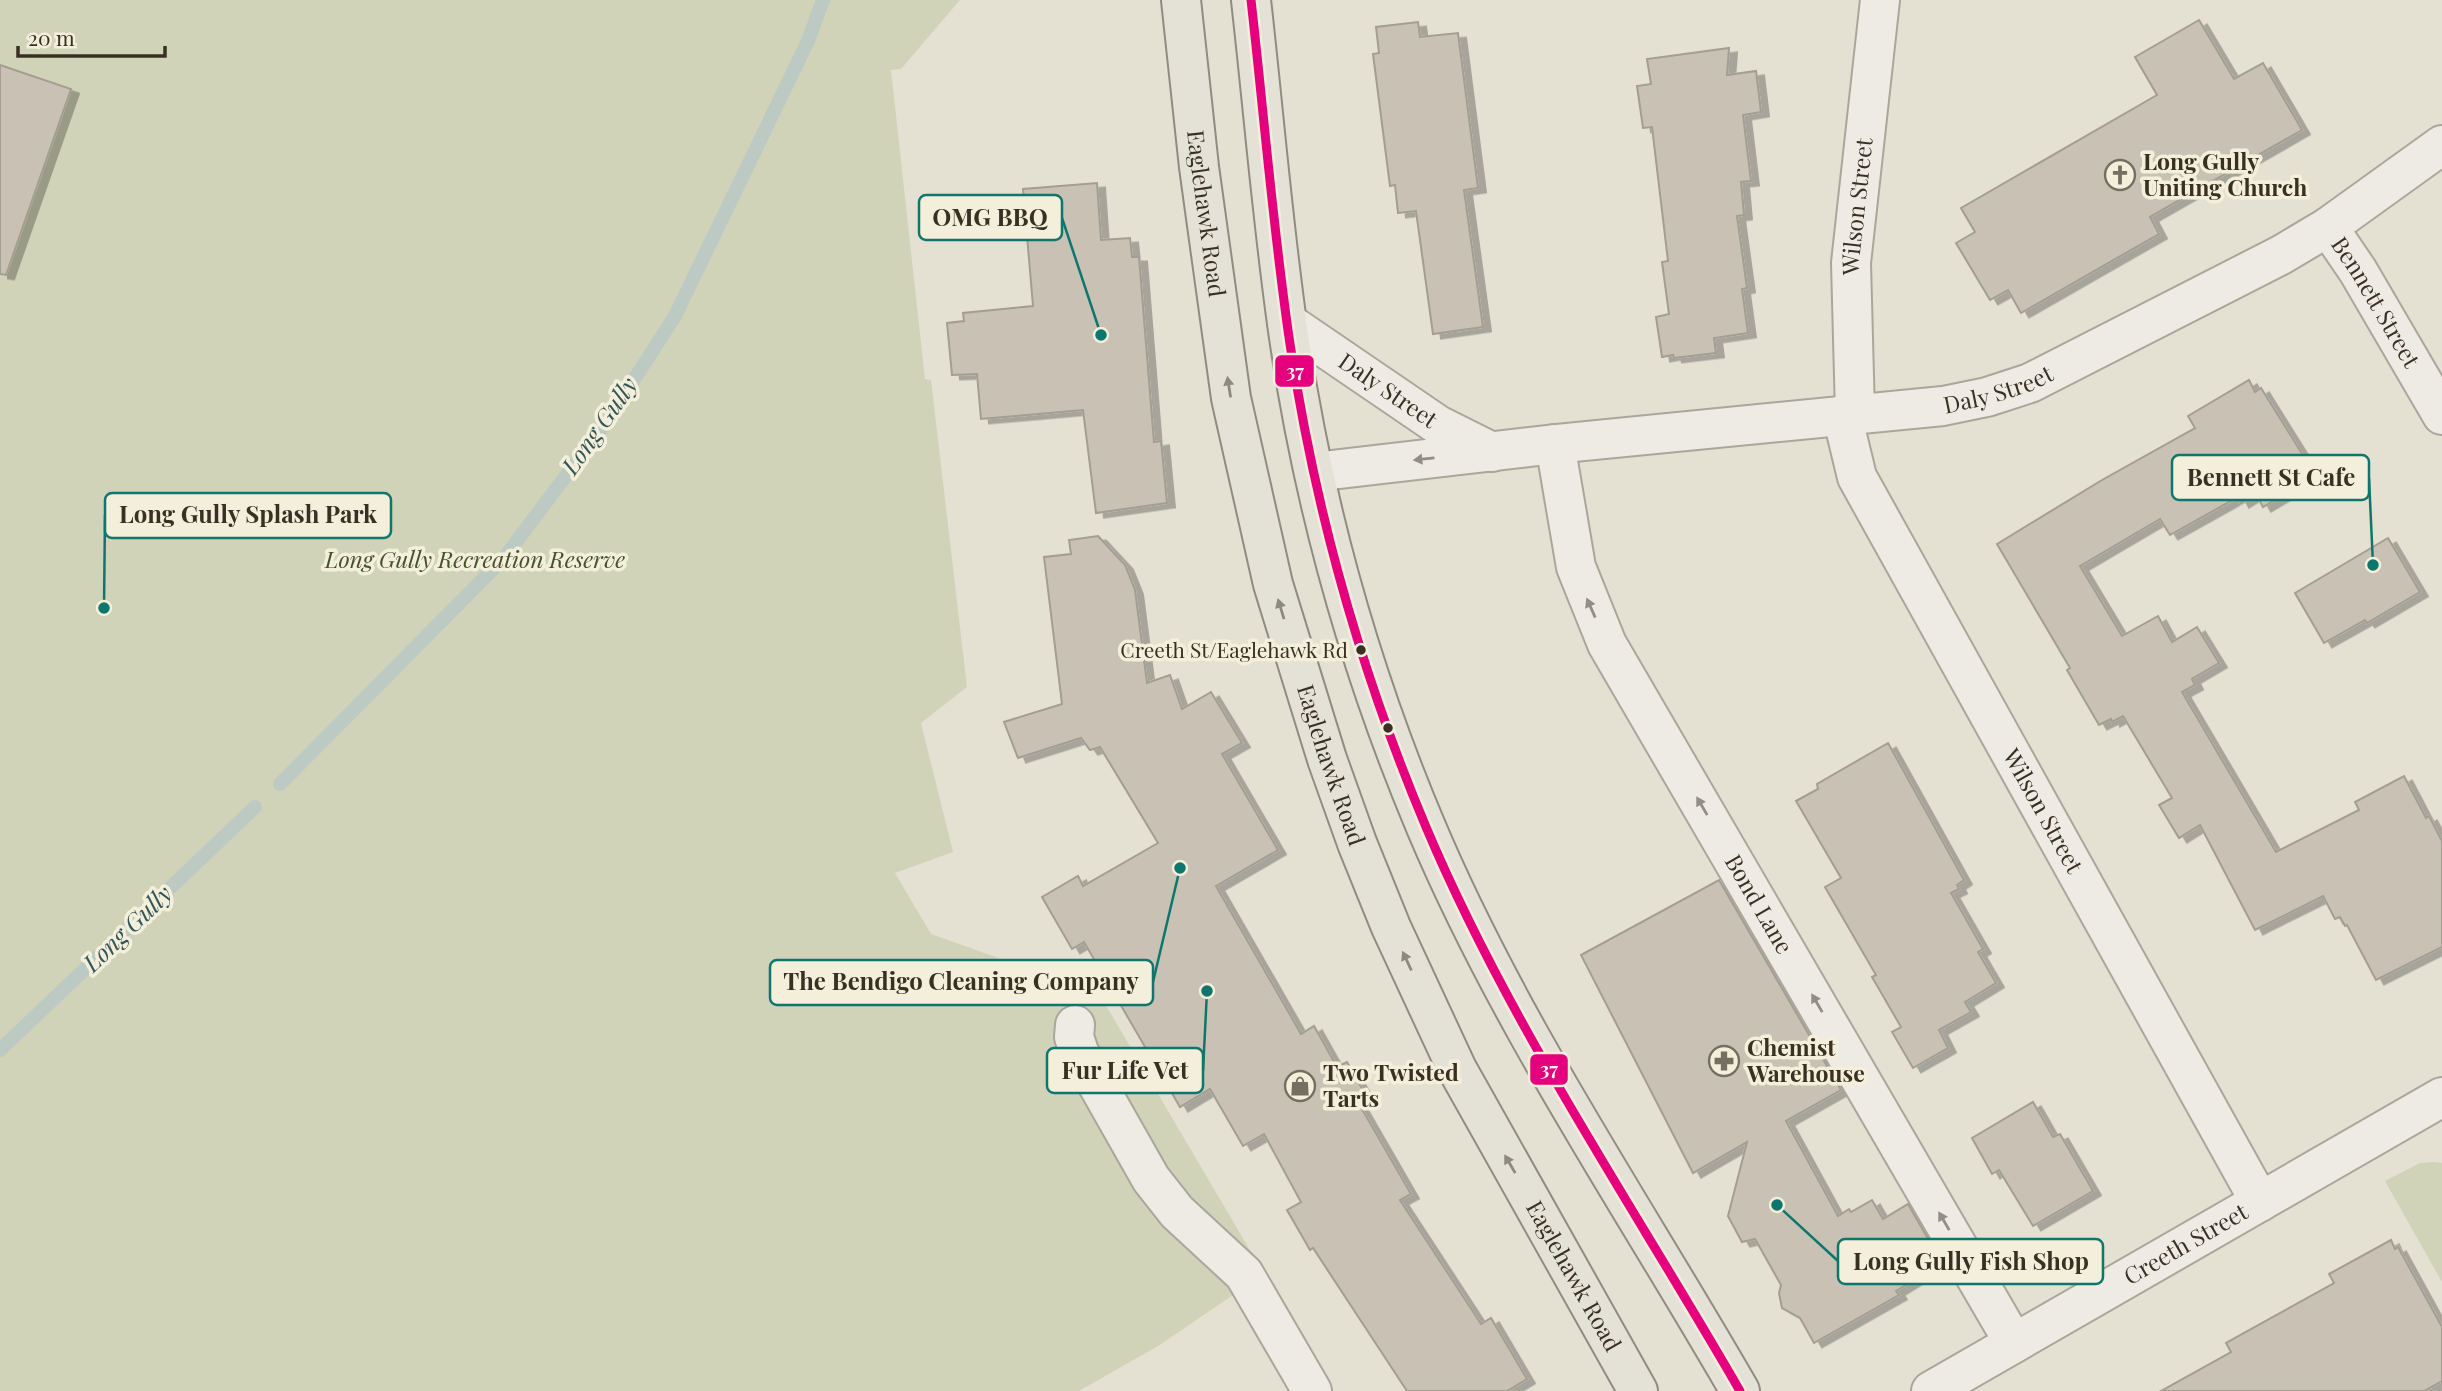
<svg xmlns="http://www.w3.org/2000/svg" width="2442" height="1391" viewBox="0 0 2442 1391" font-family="'Playfair Display',serif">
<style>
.green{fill:#d0d3b8}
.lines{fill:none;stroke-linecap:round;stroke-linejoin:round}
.stream{stroke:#bdcac4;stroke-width:14}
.building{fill:#c8c1b4;stroke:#a49e92;stroke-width:2;filter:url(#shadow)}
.minor-casing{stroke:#aaa69b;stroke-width:42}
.major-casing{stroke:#908c82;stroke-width:42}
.minor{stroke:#edebe3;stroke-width:38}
.major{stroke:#e4e2d6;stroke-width:38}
.bus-1-casing{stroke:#f3efdb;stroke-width:14}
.bus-1{stroke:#e5007d;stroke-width:9}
.oneway{fill:#8e897c}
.oneway2{fill:#938e83}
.bus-dot{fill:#393023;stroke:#f3efdb;stroke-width:2.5}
.labels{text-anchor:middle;stroke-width:7;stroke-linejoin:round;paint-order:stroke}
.bus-label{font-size:21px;fill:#393023;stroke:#f3efdb;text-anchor:end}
.poi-label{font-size:23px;font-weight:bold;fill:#393023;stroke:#f3efdb;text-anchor:start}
.street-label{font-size:23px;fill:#393023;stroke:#f3efdb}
.park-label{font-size:23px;font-style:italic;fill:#45532c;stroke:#f3efdb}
.water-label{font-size:24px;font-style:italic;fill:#345557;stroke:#f3efdb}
.leader{fill:none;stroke:#0f766e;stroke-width:2.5}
.callout-dot{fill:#0f766e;stroke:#f3efdb;stroke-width:2.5}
.callout{fill:#f3efdb;stroke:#0f766e;stroke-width:2.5}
.callout-label{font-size:24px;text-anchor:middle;font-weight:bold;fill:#393023}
.line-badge{stroke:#f3efdb;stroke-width:2.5}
.badge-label{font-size:19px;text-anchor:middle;font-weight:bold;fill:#fff}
</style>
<defs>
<filter id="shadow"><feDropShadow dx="8" dy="4.5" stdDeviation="0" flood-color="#0004"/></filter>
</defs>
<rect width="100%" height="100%" fill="#e4e1d3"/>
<g class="green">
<polygon points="0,0 960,0 901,69 891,70 925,379 931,380 967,687 921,723 953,852 895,873 931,934 1046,975 1081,963 1264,1274 1158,1346 1079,1391 0,1391"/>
<polygon points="2435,1162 2442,1163 2442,1282 2385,1181 2420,1163"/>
</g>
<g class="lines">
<g class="stream">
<polyline points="280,784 504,558 608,420 675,316 808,41 823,0"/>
<polyline points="0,1050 255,807"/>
</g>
</g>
<g class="building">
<polygon points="2199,20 2234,79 2263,63 2302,130 2150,217 2159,234 2021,313 2008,290 1990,300 1956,243 1975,232 1961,208 2157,95 2135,57"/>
<polygon points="1418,22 1420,37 1458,33 1478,188 1464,190 1483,327 1433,334 1416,211 1398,213 1395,185 1390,186 1373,54 1379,53 1376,27"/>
<polygon points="1729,48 1727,75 1756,71 1761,112 1743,115 1751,181 1741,182 1744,215 1737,216 1747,288 1742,289 1748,333 1714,338 1716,353 1674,358 1673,355 1662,357 1656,317 1669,314 1662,262 1668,261 1652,127 1643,128 1637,86 1651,84 1647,59"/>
<polygon points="0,65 71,89 6,275 0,274"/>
<polygon points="1097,183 1101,240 1130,238 1132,257 1139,257 1154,442 1161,441 1167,503 1096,513 1083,410 981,419 977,374 952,375 947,323 964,321 963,313 1033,306 1023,189"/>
<polygon points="2249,380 2255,392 2261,388 2316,476 2263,507 2256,494 2241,503 2238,497 2170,535 2160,519 2080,566 2122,636 2158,616 2172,642 2197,627 2219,663 2192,679 2195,685 2182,692 2276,852 2359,810 2355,802 2404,776 2426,818 2429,816 2442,841 2442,947 2376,980 2347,925 2345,926 2340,917 2335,919 2323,896 2255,930 2200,825 2179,838 2159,805 2172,798 2123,716 2112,722 2111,719 2099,725 2067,670 2070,668 1997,544 2102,480 2195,428 2188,416"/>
<polygon points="1098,536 1125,565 1135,590 1147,683 1170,675 1182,709 1211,692 1242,743 1222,754 1278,850 1216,886 1301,1034 1314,1026 1337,1067 1347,1062 1368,1099 1359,1104 1411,1194 1400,1200 1481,1324 1491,1318 1527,1379 1507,1391 1407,1391 1313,1248 1310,1250 1287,1210 1301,1202 1264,1134 1243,1146 1210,1089 1180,1107 1084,942 1072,949 1042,897 1078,876 1083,886 1158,843 1100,747 1090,750 1081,738 1018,758 1004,722 1062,704 1044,557 1071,554 1069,540"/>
<polygon points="2388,538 2420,592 2367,623 2365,620 2324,643 2295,593"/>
<polygon points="1888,743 1964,880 1957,885 1959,889 1951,893 1983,949 1978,952 1996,983 1965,1002 1971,1012 1939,1030 1948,1048 1913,1068 1892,1032 1901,1027 1872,977 1876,975 1825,887 1841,878 1796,801 1818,789 1817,784"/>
<polygon points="1719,880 1841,1090 1786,1121 1838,1216 1849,1209 1851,1212 1872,1200 1883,1219 1908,1204 1942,1263 1896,1291 1899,1295 1814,1343 1800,1318 1782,1308 1779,1293 1781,1285 1755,1239 1742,1242 1728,1216 1747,1142 1693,1173 1581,955"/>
<polygon points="2033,1102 2053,1137 2060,1134 2093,1191 2033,1226 1999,1170 1992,1174 1972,1138"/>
<polygon points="2391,1240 2395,1249 2398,1247 2442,1327 2442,1381 2424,1391 2161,1391 2231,1352 2226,1343 2334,1283 2329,1274"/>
</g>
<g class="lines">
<g class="minor-casing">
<g id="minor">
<path id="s1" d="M2328,227l30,44 84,144"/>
<path id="s2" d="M1287,322l151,103 54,27"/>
<path id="s3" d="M1855,414l-4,-151 29,-263"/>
<path id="s4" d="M1842,415l15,62 403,725"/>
<path id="s5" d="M1555,444l21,123 31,77 407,699"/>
<path id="s6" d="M1314,472l241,-28 388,-38 44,-9 43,-14 251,-128 47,-28 114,-82"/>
<polyline points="1075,1025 1074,1037 1079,1052 1151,1179 1177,1212 1244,1274 1312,1391"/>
<path id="s7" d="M1931,1391l511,-294"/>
</g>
</g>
<g class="major-casing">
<g id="major">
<path id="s8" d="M1181,0l18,167 32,231 42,186 54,175 30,84 34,84 66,142 181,322"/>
<path d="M1251,0c13,114 22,230 39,344 25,165 71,329 136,483 84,199 207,378 314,564"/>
</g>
</g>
<use href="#minor" class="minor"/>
<use href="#major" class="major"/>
<g class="bus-1-casing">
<path id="bus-1" d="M1251,0c13,114 22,230 39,344 25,165 71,329 136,483 84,199 207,378 314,564"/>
</g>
<use href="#bus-1" class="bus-1"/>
</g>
<defs><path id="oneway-solid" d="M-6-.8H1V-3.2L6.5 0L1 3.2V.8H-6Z" transform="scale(1.75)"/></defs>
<g class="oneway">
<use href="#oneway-solid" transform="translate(1229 387) rotate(-99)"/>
<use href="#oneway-solid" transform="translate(1281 609) rotate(-107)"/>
<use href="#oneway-solid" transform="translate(1407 961) rotate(-115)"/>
<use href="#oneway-solid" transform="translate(1510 1164) rotate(-120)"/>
</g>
<g class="oneway2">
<use href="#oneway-solid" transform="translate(1424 459) rotate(174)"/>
<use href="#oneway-solid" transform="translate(1591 608) rotate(-114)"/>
<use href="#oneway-solid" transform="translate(1702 806) rotate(-120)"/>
<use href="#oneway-solid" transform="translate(1817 1003) rotate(-120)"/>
<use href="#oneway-solid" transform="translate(1944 1221) rotate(-120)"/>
</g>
<defs>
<g id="church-ring" transform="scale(1.575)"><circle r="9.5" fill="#f3efdb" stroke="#756e61" stroke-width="1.5"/><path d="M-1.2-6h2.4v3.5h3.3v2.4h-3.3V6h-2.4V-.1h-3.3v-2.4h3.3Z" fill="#756e61"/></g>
<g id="pharmacy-ring" transform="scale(1.575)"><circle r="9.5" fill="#f3efdb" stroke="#756e61" stroke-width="1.5"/><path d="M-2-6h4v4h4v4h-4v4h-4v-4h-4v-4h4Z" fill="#756e61"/></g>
<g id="shop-ring" transform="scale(1.575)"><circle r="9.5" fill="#f3efdb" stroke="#756e61" stroke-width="1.5"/><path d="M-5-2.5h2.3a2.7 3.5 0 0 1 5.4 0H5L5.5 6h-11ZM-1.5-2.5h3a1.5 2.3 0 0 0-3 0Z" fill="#756e61"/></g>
</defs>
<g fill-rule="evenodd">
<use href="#church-ring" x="2120" y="175"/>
<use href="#pharmacy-ring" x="1724" y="1061"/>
<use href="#shop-ring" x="1300" y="1086"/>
</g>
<g class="bus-dot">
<circle cx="1361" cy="650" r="6"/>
<circle cx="1388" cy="728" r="6"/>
</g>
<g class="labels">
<g class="bus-label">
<text x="1348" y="658">Creeth St/Eaglehawk Rd</text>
</g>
<g class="poi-label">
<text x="2143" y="170">Long Gully<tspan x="2143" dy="26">Uniting Church</tspan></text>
<text x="1747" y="1056">Chemist<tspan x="1747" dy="26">Warehouse</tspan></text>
<text x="1323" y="1081">Two Twisted<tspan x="1323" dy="26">Tarts</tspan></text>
</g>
<g class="street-label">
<text dy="8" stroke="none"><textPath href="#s3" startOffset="208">Wilson Street</textPath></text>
<text dy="8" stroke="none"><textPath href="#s8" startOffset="215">Eaglehawk Road</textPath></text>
<text dy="8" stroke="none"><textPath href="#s1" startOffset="89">Bennett Street</textPath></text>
<text dy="8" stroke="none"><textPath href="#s6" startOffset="690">Daly Street</textPath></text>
<text dy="8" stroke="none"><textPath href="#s2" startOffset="122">Daly Street</textPath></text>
<text dy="8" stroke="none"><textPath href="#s8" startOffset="782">Eaglehawk Road</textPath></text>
<text dy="8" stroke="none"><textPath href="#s4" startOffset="446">Wilson Street</textPath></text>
<text dy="8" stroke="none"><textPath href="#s5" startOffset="509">Bond Lane</textPath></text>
<text dy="8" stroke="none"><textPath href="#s7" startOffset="294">Creeth Street</textPath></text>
<text dy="8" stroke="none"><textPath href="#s8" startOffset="1349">Eaglehawk Road</textPath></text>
</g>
<g class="park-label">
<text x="475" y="568">Long Gully Recreation Reserve</text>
</g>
<g class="water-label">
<text transform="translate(600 426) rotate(-55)" y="8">Long Gully</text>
<text transform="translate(128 929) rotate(-44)" y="8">Long Gully</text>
</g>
</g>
<path class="leader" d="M1101 335L1062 218M2373 565L2369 478M104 608L105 515M1180 868L1153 982M1207 991L1203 1071M1777 1205L1838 1261"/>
<g class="callout-dot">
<circle cx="1101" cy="335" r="7"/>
<circle cx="2373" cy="565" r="7"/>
<circle cx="104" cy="608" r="7"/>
<circle cx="1180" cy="868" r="7"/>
<circle cx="1207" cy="991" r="7"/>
<circle cx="1777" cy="1205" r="7"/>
</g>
<g class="callout">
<rect x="919" y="195" width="143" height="45" rx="7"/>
<rect x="2172" y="455" width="197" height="45" rx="7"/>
<rect x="105" y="493" width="286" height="45" rx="7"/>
<rect x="770" y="960" width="383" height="45" rx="7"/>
<rect x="1047" y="1048" width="156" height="45" rx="7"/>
<rect x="1838" y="1239" width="265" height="45" rx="7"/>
</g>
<g class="callout-label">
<text x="990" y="226">OMG BBQ</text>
<text x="2271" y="486">Bennett St Cafe</text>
<text x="248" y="523">Long Gully Splash Park</text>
<text x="961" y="990">The Bendigo Cleaning Company</text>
<text x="1125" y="1079">Fur Life Vet</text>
<text x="1971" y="1270">Long Gully Fish Shop</text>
</g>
<g class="line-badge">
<rect x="1274" y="354" width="41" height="34" rx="7" fill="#e5007d"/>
<rect x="1529" y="1053" width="40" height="33" rx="7" fill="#e5007d"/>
</g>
<g class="badge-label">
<text x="1295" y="378">37</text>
<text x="1549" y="1076">37</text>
</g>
<path d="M18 46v10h147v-10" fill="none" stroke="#393023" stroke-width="3.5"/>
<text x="28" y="46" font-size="21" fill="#393023" stroke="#f3efdb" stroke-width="5" paint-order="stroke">20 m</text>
</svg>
